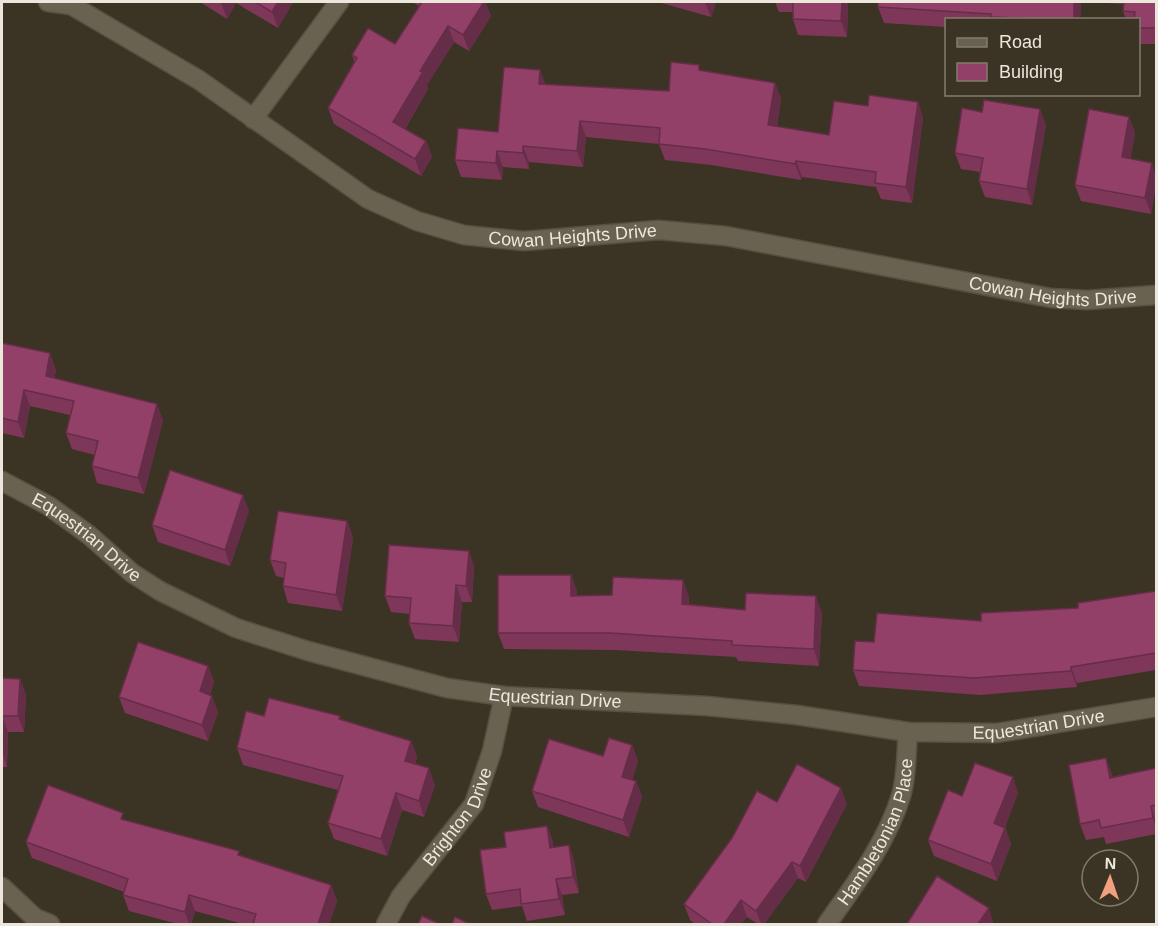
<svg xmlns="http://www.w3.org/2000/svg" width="1158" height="926" viewBox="0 0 1158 926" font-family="Helvetica,sans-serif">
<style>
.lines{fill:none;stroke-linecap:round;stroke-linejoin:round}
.minor-casing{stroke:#575042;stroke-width:21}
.minor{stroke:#6a6251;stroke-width:18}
.wall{fill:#7e3759}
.shaded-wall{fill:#662d48}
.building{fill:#924067;stroke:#662d48;stroke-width:1.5}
.labels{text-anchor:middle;stroke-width:4.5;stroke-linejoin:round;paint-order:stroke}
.street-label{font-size:18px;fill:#ece7dd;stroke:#3b3424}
</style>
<rect width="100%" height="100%" fill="#3b3424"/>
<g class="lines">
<g class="minor-casing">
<g id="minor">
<path id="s1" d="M48,2l23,3 128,75 169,119 49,22 47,14 60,6 135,-11 67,6 325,62 36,2 69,-5"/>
<polyline points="253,119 339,2"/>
<path id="s2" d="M2,481l47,25 40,29 43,38 28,18 76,37 72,23 139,37 57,8 203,10 90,9 111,17 89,1 159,-26"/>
<polyline points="2,887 35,918 50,924"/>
<path id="s3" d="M386,924l15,-28 73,-92 18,-53 12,-55"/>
<path id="s4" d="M827,924c28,-40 59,-80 74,-128 6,-19 5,-44 7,-64"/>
</g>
</g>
<use href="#minor" class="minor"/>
</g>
<g class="wall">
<polygon points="200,2 293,2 278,28 236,3 227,19"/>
<polygon points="412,2 489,2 486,4 491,16 469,51 454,42 427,85 428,89 405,129 426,141 432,157 421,176 334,124 328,108 355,63 352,55 395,44 419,6"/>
<polygon points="658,2 716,2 711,17"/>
<polygon points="775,2 848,2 847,37 798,35 793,19 793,12 779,12"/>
<polygon points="878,2 1081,2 1080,20 946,20 946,27 884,23 878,7"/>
<polygon points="1089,2 1156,2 1156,44 1140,44 1138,40 1138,20 1126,20 1123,11 1124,4"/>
<polygon points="540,70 545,84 669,91 702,70 775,83 781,99 777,126 829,135 868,106 918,102 923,118 912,203 881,199 876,187 802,177 801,180 711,165 665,160 659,144 586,137 583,167 529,162 529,169 503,167 502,180 461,177 455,160 498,132"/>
<polygon points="1129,117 1135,133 1130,159 1156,177 1156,184 1151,214 1081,201 1075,185"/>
<polygon points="1046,125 1032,205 985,197 979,181 980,172 961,169 955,153"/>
<polygon points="2,343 56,370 54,378 163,420 144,494 97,483 92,466 95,455 72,449 66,433 70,415 30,406 24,438 2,433"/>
<polygon points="249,511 230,566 158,542 152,525"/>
<polygon points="347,521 353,538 342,611 288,603 283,586 284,578 276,576 270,560"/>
<polygon points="469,551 474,567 472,602 462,602 459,642 415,639 409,623 410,614 391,612 385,596"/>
<polygon points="571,575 577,591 577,596 689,596 689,604 745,610 822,613 819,666 738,661 736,657 616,650 504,649 498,633"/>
<polygon points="1156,591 1156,670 1077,683 1077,687 980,695 859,686 853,670 874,642 981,621 1078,608"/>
<polygon points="208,666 214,682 210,695 218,712 208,741 125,713 119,697"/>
<polygon points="2,678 20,679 26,695 24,732 8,732 7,767 2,767"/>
<polygon points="264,716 341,720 411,741 417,757 415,764 435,785 424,817 402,810 387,856 334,839 328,823 338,790 243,765 237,748"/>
<polygon points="632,745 638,761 632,780 636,781 642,797 629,837 538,807 532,791 603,756"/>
<polygon points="1156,768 1156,834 1106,844 1104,837 1086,840 1080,824 1112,774 1112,777"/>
<polygon points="1018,793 1005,827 1011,844 997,881 934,856 928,840 962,796"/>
<polygon points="777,802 847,804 806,882 798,878 764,924 758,924 747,917 741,924 695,924 690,920 684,904"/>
<polygon points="126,820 240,855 331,885 337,901 329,924 243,924 195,911 191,924 178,924 129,911 123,895 124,892 32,858 26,842"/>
<polygon points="547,826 553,842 553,847 569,845 574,861 579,893 562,895 565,915 527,921 522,906 492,910 486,894 506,847"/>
</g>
<g class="shaded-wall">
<polygon points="222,2 236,2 236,3 227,19 221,3"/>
<polygon points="278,2 293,2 278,28 272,12"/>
<polygon points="477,2 489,2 486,4 491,16 469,51 463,35"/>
<polygon points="705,2 716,2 711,17"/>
<polygon points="842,2 848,2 847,37 841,21"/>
<polygon points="1074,2 1081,2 1080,20 1074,20"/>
<polygon points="448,26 454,42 427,85 428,89 399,138 393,122 420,71"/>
<polygon points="540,70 546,86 539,84"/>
<polygon points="775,83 781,99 774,141 768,125"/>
<polygon points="918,102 923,118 912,203 906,187"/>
<polygon points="1040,109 1046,125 1032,205 1027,189"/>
<polygon points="1129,117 1135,133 1128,174 1122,157"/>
<polygon points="580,121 586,137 583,167 577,151"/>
<polygon points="426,141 432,157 421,176 415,159"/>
<polygon points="523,146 529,162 529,169 523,153"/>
<polygon points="497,151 503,167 502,180 496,163"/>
<polygon points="796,161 802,177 801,180 795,164"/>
<polygon points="1152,163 1156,177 1156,184 1151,214 1145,198"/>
<polygon points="50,353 56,370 51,392 46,376"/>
<polygon points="24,390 30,406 24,438 18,422"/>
<polygon points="157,404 163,420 144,494 138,478"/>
<polygon points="243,495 249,511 230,566 225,550"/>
<polygon points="347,521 353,538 342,611 336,595"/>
<polygon points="469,551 474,567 472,602 466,586"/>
<polygon points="571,575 577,591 577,612 571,596"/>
<polygon points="683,580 689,596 688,620 682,604"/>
<polygon points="456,585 462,602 459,642 453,626"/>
<polygon points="816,596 822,613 819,666 814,649"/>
<polygon points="208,666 214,682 205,707 200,691"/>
<polygon points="1071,667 1077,683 1077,687 1071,671"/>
<polygon points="20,679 26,695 24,732 18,716"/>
<polygon points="212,696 218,712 208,741 202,725"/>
<polygon points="2,716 8,732 7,767 2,752"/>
<polygon points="411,741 417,757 411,777 405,761"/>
<polygon points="632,745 638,761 628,793 622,777"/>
<polygon points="1106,758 1112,774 1115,794 1110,778"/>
<polygon points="429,768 435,785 424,817 419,801"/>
<polygon points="1013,777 1018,793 1000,840 994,823"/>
<polygon points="636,781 642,797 629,837 623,820"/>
<polygon points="841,788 847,804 806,882 800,866"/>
<polygon points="396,793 402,810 387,856 381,839"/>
<polygon points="1151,806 1156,822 1156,828 1153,818"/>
<polygon points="547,826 553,842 556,864 550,848"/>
<polygon points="1005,828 1011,844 997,881 991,864"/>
<polygon points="569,845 574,861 579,893 573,877"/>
<polygon points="792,862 798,878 764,924 761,924 756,911"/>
<polygon points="556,879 562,895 565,915 559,899"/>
<polygon points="331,885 337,901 329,924 318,924"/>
<polygon points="189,895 195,911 191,924 189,924 185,912"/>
<polygon points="741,900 747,917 741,924 724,924"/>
<polygon points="989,908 994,924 978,924"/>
</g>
<g class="building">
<polygon points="255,2 278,2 272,12"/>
<polygon points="422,2 484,2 463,35 448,26 420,71 423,72 393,122 426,141 415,159 328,108 357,58 352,55 368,28 395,44"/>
<polygon points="793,2 842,2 841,21 793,19"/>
<polygon points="878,2 1074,2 1074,20 991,17 991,14 878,7"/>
<polygon points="1124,2 1156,2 1156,28 1138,28 1138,20 1134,20 1135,12 1123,11"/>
<polygon points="671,62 699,65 699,70 775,83 768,125 829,135 834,101 868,106 869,95 918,102 906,187 875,183 876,172 796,161 795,164 705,149 659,144 660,128 580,121 577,151 523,146 523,153 497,151 496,163 455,160 458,128 498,132 504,67 540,70 539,84 669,91"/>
<polygon points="984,100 1040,109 1027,189 979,181 983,158 955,153 962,108 982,112"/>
<polygon points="1089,109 1129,117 1122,157 1152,163 1145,198 1075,185"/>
<polygon points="2,343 50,353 46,376 157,404 138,478 92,466 98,441 66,433 74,401 24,390 18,422 2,418"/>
<polygon points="170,470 243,495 225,550 152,525"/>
<polygon points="278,511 347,521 336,595 283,586 286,563 270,560"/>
<polygon points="389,545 469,551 466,586 456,585 453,626 409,623 411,598 385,596"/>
<polygon points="498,575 571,575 571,596 612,595 613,577 683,580 682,604 745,610 746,593 816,596 814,649 732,645 732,641 610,633 498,633"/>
<polygon points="1156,591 1156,653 1071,667 1071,671 974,678 853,670 855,641 874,642 877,613 981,621 981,613 1078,608 1078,603"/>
<polygon points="138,642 208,666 200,691 212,696 202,725 119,697"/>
<polygon points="2,678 20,679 18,716 2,716 2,744"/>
<polygon points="269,698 340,716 339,719 411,741 405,761 429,768 419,801 396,793 381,839 328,823 343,776 237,748 246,711 264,716"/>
<polygon points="609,738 632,745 622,777 636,781 623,820 532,791 549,739 603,756"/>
<polygon points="1106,758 1110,778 1156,768 1156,805 1151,806 1153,818 1101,828 1099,820 1080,824 1069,765"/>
<polygon points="975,763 1013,777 994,823 1005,828 991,864 928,840 948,790 962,796"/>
<polygon points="797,764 841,788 800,866 792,862 756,911 741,900 724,924 712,924 684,904 732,838 757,791 777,802"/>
<polygon points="48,785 123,813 121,819 239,851 238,855 331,885 318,924 253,924 256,914 189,895 185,912 123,895 128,879 26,842"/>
<polygon points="547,826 550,848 569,845 573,877 556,879 559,899 521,904 520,889 486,894 480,850 506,847 504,832"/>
<polygon points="937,876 989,908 978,924 907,924"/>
<polygon points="422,916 440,924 418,924"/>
<polygon points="455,917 470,924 452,924"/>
</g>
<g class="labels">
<g class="street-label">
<text dy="6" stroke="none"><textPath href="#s1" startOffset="590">Cowan Heights Drive</textPath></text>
<text dy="6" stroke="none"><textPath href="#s1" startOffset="1076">Cowan Heights Drive</textPath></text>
<text dy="6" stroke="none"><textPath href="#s2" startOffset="102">Equestrian Drive</textPath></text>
<text dy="6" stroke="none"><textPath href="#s2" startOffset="606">Equestrian Drive</textPath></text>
<text dy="6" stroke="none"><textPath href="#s2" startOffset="1092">Equestrian Drive</textPath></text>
<text dy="6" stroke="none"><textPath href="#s3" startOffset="130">Brighton Drive</textPath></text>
<text dy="6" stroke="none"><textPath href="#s4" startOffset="106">Hambletonian Place</textPath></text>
</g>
</g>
<rect width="1158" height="926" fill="none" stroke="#ece7dd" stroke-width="6"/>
<rect x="945" y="18" width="195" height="78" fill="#3b3424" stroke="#827c6e" stroke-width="1.5"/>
<rect x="957" y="38" width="30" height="9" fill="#6a6251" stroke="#827c6e" stroke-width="1.5"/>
<text x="999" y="48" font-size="18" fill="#ece7dd">Road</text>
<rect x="957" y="63" width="30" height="18" fill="#924067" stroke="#827c6e" stroke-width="1.5"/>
<text x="999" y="78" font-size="18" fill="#ece7dd">Building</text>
<g transform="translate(1110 878) rotate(2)"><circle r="28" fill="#3b3424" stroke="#827c6e" stroke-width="1.5"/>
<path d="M0-4.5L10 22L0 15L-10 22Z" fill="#f2a07f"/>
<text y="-9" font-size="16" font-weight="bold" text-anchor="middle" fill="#ece7dd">N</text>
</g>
</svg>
